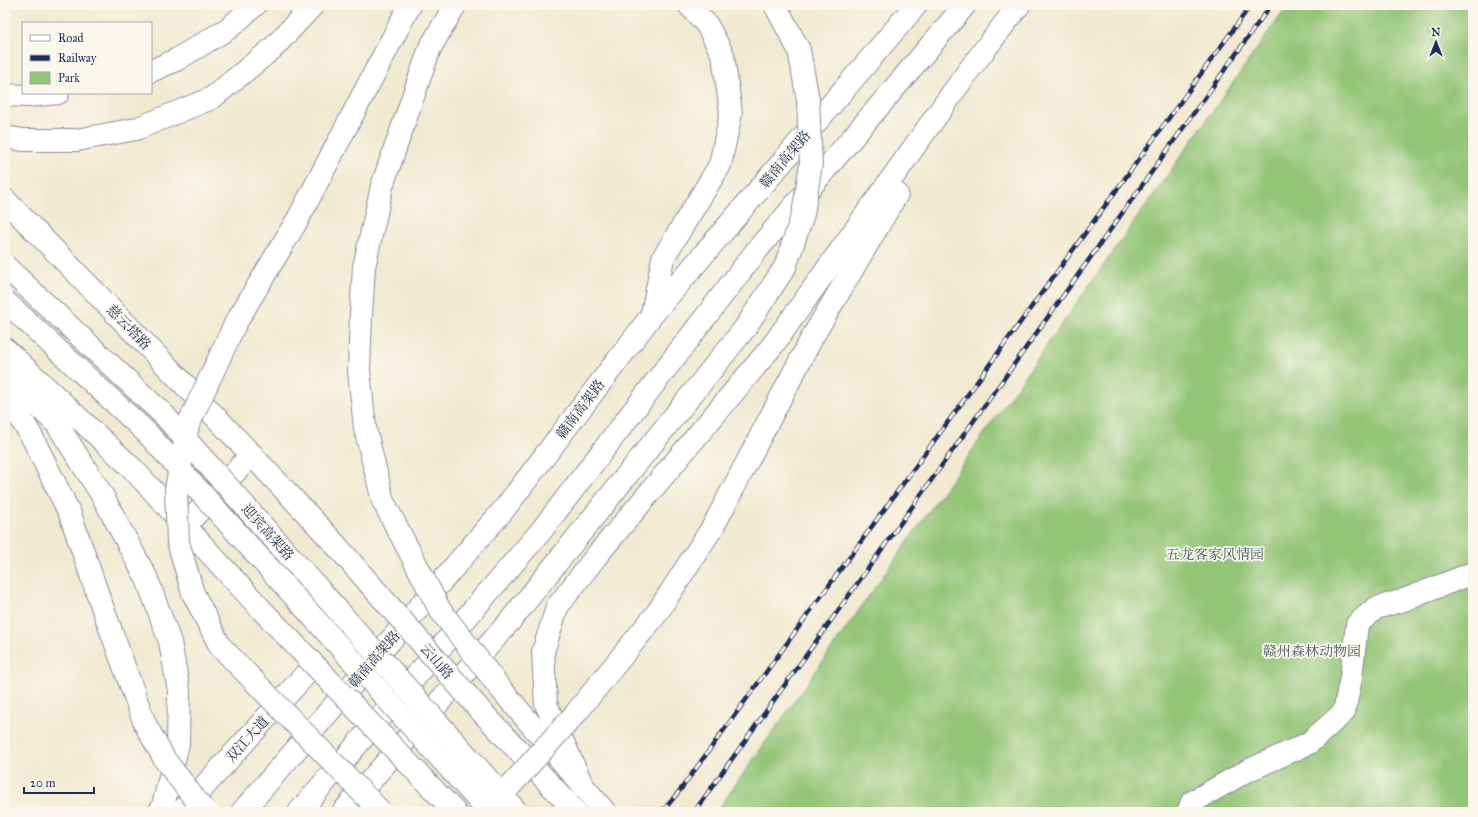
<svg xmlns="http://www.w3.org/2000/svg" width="1478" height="817" viewBox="0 0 1478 817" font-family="'IM FELL Great Primer','Noto Serif SC',serif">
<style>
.green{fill:#93c576;stroke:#577a6a}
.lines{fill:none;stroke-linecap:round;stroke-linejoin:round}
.minor-casing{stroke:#868c97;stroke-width:24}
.major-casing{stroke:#868c97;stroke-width:24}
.highway-casing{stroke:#868c97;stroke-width:24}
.minor{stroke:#fff;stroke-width:22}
.major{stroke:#fff;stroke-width:22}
.highway{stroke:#fff;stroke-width:22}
.rail-casing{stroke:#1b2f5e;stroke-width:4.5}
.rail{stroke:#fbf7ec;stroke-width:3;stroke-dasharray:9;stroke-linecap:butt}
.major-bridge-casing{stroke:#868c97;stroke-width:24;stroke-linecap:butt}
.highway-bridge-casing{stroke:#868c97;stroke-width:24;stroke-linecap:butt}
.major-bridge{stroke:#fff;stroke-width:22}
.highway-bridge{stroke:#fff;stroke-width:22}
.labels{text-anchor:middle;stroke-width:3.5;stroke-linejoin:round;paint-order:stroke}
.street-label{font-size:14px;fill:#1b2f5e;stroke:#fbf7ec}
.park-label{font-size:14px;fill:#3f5c65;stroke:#fbf7ec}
</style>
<rect width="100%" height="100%" fill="#fbf7ec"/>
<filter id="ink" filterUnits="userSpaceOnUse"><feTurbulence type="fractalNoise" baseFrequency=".025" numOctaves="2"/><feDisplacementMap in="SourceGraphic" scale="8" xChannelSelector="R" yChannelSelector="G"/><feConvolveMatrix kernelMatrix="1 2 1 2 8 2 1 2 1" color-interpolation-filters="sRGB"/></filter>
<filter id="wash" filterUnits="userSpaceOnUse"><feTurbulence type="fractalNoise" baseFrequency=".012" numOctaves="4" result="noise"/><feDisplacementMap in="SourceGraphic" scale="16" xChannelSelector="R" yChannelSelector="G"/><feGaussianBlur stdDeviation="0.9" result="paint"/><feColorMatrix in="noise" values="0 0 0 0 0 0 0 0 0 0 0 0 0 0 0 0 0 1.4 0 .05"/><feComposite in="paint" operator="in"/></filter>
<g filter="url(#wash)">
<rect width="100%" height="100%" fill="#f1e9d0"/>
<polygon class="green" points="1288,5 1473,5 1473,812 716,812"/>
</g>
<g filter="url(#ink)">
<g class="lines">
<g class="minor-casing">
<polyline id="minor" points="1188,812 1192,802 1247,771 1309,743 1344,712 1351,678 1357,624 1376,608 1404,600 1473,573"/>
</g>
<g class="major-casing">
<g id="major">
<path d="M5,200c111,113 222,227 330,344"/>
<polyline points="5,349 133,469 259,607"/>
<polyline points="185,526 252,454"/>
<polyline points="480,710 576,812"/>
<polyline points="431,787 455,812"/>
</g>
</g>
<g class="highway-casing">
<g id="highway">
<polyline points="151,71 176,60 229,28 255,5"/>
<polyline points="5,95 27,96 58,93"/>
<polyline points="5,137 23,140 77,140 136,129 212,98 273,48 313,5"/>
<polyline points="652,314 663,258 720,165 731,113 723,55 707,25 689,5"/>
<polyline points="235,324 298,219 410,5"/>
<polyline points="813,336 897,194"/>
<polyline points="5,375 57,424 102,495 147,579 170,642 179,691 178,744 163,806 159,812"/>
<polyline points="5,392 32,437 70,514 98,595 145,724"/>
<polyline points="383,501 365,428 359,371 361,315 364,267 382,186 430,48 455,5"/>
<polyline points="500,688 605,812"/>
<polyline points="583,787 546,704 543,652 557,607 598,554 773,345 969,70 1019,5"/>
<polyline points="181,812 314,665"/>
<polyline points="242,812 505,508 652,315 916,5"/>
<polyline points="299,812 541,531 757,250 965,5"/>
<polyline points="343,812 510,621 745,328"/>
</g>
</g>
<use href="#minor" class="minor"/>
<use href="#major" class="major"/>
<use href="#highway" class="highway"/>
<g class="rail-casing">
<g id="rail">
<polyline points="662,812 681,789 1251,5"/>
<polyline points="694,812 1271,5"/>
</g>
</g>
<use href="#rail" class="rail"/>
<g class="major-bridge-casing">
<g id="major-bridge">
<polyline points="335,544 480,710"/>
<polyline points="259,607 431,787"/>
</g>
</g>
<g class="highway-bridge-casing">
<g id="highway-bridge">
<polyline points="5,266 164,415 517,812"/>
<polyline points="5,301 146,432 489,812"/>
<polyline points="235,324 188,425 176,489 178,542 193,593 220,646 381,812"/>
<polyline points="745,328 785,267 803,214 811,164 808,100 799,50 775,5"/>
<polyline points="383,501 440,610 500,688"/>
<polyline points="145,724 165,760 201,807 207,812"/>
<polyline points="492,804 513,783 576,713 657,613 714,525 813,336"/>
</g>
</g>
<use href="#major-bridge" class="major-bridge"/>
<use href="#highway-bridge" class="highway-bridge"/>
</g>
</g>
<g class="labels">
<g class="street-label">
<text transform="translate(785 159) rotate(-50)" y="5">赣南高架路</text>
<text transform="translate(129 327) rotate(46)" y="5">慈云塔路</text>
<text transform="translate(580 409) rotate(-53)" y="5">赣南高架路</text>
<text transform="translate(268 532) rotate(48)" y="5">迎宾高架路</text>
<text transform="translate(374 659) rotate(-49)" y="5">赣南高架路</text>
<text transform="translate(437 661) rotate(49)" y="5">云山路</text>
<text transform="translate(247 739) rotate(-48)" y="5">双江大道</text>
</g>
<g class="park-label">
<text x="1215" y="559">五龙客家风情园</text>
<text x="1312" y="656">赣州森林动物园</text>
</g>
</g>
<rect width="1478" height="817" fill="none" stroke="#fbf7ec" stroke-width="20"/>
<rect x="22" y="22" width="130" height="72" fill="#fbf7ec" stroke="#a1a7b3"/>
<rect x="30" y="35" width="20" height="6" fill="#ffffff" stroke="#a1a7b3"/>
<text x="58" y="42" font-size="12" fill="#1b2f5e">Road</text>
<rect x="30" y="55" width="20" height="6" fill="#1b2f5e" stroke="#a1a7b3"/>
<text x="58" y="62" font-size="12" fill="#1b2f5e">Railway</text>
<rect x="30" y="72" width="20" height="12" fill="#93c576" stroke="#a1a7b3"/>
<text x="58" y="82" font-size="12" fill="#1b2f5e">Park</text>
<g transform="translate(1436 42)" stroke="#fbf7ec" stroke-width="3" paint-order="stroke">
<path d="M0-3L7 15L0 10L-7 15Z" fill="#1b2f5e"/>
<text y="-6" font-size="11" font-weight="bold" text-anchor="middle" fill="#1b2f5e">N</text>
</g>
<path d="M24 787v6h70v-6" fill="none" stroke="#1b2f5e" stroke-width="2"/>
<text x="30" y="787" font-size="12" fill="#1b2f5e" stroke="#fbf7ec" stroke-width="3" paint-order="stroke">20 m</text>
</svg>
